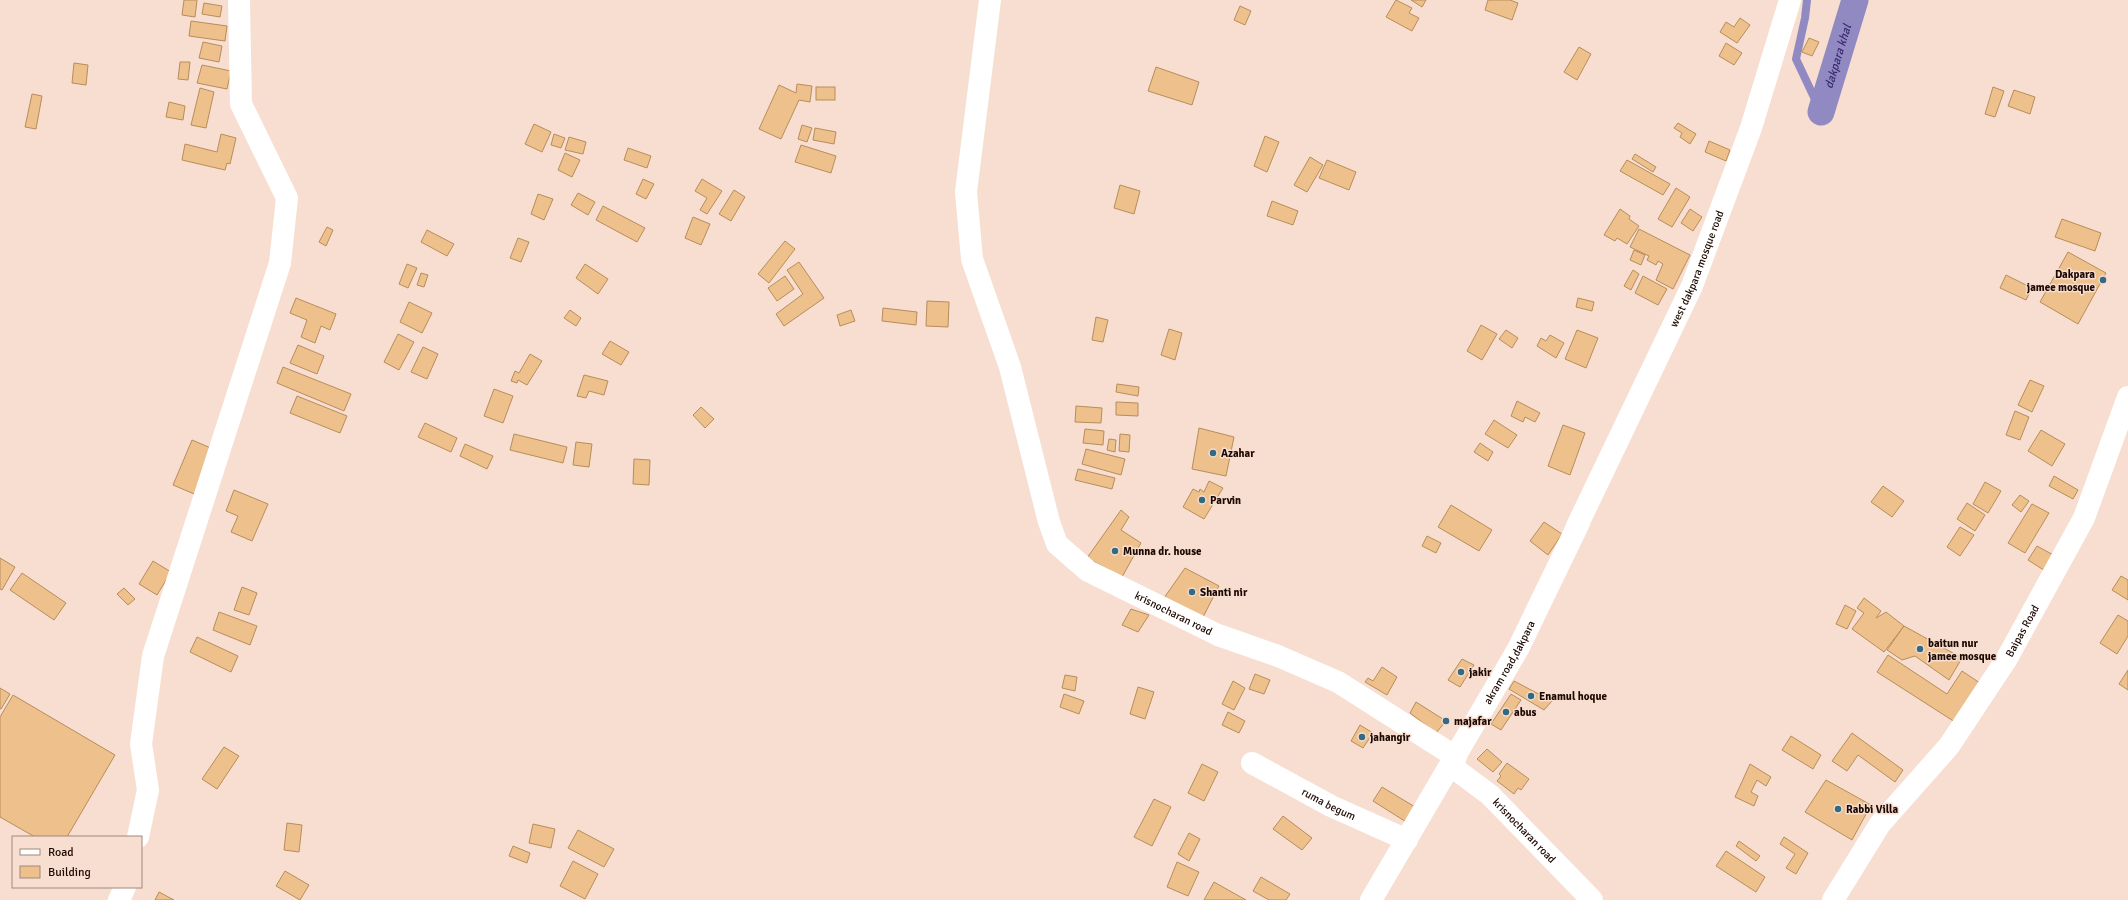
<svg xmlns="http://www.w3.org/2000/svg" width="2128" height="900" viewBox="0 0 2128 900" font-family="Signika,sans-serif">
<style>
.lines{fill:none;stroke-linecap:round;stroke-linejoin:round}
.stream{stroke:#9089c2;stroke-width:8}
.canal{stroke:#9089c2;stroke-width:27}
.building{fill:#edc08c;stroke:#b88d5b}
.street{stroke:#fff;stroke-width:22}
.secondary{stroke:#fff;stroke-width:22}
.poi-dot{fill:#326a84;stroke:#f7ded0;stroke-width:1.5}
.labels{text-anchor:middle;stroke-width:3;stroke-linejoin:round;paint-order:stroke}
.street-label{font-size:11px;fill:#1d0800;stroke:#f7ded0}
.poi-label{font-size:11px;font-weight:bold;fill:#1d0800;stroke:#f7ded0;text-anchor:start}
.water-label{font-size:12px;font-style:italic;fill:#3a2a6f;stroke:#f7ded0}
</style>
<rect width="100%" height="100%" fill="#f7ded0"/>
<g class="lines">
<polyline class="stream" points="1807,0 1805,18 1796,59 1821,112"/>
<path class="canal" id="s1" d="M1821,112l34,-112"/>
</g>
<g class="building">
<polygon points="184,0 197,0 195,17 182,15"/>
<polygon points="1396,0 1412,8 1409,13 1419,18 1412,31 1386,17"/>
<polygon points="1411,0 1426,0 1422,7"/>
<polygon points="1488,0 1510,0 1518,3 1512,20 1485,10"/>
<polygon points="204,3 222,6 220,17 202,14"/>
<polygon points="1240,6 1251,11 1245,25 1234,20"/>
<polygon points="1740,18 1750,25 1737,43 1720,32 1726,22 1734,27"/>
<polygon points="191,21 227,26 225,41 189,36"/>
<polygon points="1809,38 1819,42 1812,56 1802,52"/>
<polygon points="203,42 222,46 219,62 199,58"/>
<polygon points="1726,43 1742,53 1734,65 1719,56"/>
<polygon points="1579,47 1591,54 1577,80 1564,72"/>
<polygon points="180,62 190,62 188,80 178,79"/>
<polygon points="74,63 88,65 86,85 72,83"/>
<polygon points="202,65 231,71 227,89 197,83"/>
<polygon points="1156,67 1199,82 1192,105 1148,91"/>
<polygon points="797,84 812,86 810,102 799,100 781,139 759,129 779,85 796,93"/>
<rect x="816" y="87" width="19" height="13"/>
<polygon points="1993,87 2004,91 1995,117 1985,114"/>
<polygon points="200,88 214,92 206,128 191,125"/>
<polygon points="2014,90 2035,97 2030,114 2008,106"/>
<polygon points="32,94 42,96 36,129 25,127"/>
<polygon points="169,102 185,106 183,120 166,117"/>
<polygon points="1678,123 1696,134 1690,144 1680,137 1682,133 1674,128"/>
<polygon points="534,124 551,132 542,152 525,144"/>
<polygon points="802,125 812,128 807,142 798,139"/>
<polygon points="815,128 836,132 834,144 813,140"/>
<polygon points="221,134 236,138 230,164 227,163 225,170 182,160 185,144 217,152"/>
<polygon points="554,134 565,138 561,148 551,145"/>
<polygon points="1265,136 1279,142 1267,172 1254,166"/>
<polygon points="569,137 586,142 583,154 565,150"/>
<polygon points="1709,141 1730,150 1726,161 1705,152"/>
<polygon points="801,145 836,156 831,173 795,162"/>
<polygon points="628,148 651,156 647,168 624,160"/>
<polygon points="565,153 580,160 572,177 558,170"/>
<polygon points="1635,154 1656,167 1653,172 1632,159"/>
<polygon points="1310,157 1323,165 1307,192 1294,185"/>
<polygon points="1327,160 1356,172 1349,190 1319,178"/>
<polygon points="1627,160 1670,184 1663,195 1620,171"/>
<polygon points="643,179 654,184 646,199 636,194"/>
<polygon points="702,179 722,191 707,214 700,210 707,198 695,191"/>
<polygon points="1120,185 1140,191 1134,214 1114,208"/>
<polygon points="1676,188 1690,197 1672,227 1658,219"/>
<polygon points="734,190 745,197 731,221 719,214"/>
<polygon points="578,193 595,202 588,215 571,205"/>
<polygon points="538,194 553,199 544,220 531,214"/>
<polygon points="1272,201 1298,211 1293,225 1267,216"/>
<polygon points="603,206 645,228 637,242 596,220"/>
<polygon points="1620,209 1630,216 1629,219 1639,226 1627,244 1617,238 1615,241 1604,235"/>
<polygon points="1690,209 1702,217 1693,231 1681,223"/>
<polygon points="693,217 710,224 701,245 685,238"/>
<polygon points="2062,219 2101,233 2095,251 2055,237"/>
<polygon points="327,227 333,230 326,246 319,242"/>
<polygon points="1639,229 1690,255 1673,289 1656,280 1663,264 1658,261 1656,265 1647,260 1649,256 1630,247"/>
<polygon points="427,230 454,244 447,256 421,242"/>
<polygon points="518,238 529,242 521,262 510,258"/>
<polygon points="785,241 795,249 769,283 758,274"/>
<polygon points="1634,250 1645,255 1641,265 1630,260"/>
<polygon points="2068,252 2106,273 2078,324 2040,302"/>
<polygon points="799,262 824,298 784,326 776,314 803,294 787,270"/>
<polygon points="407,264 417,268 408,288 399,284"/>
<polygon points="585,264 608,279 598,294 576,278"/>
<polygon points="1633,270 1639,274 1631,290 1624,286"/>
<polygon points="421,273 428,275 424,287 417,285"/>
<polygon points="2006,275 2032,288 2026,300 2000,288"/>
<polygon points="785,276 794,289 777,301 768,288"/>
<polygon points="1643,276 1667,289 1658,305 1635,293"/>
<polygon points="296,298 336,314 330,330 321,326 315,343 301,337 307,320 290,313"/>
<polygon points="1578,298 1594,302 1592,311 1576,307"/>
<polygon points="927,301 949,302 948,327 926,326"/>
<polygon points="409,302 432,313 422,333 400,322"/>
<polygon points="883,308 917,312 916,325 882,321"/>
<polygon points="570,310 581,318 576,326 564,318"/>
<polygon points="851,310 855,321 840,326 837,315"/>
<polygon points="1096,317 1108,320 1103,342 1092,340"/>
<polygon points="1481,325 1497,334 1482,360 1467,351"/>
<polygon points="1169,329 1182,333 1175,360 1161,355"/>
<polygon points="1506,330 1518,338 1512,348 1499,339"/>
<polygon points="1577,330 1598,338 1586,368 1565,359"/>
<polygon points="398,334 414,342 399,370 384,362"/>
<polygon points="1550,335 1564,343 1556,358 1537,346 1541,338 1546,341"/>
<polygon points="610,341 629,352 621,365 602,354"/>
<polygon points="298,345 324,356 317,374 290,363"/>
<polygon points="423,347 438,354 427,379 411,372"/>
<polygon points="530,354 542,361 527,385 518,380 517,383 511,381 515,371 519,373"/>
<polygon points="283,367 351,394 344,411 277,383"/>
<polygon points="584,375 608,381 604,395 589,391 586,398 577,396"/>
<polygon points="2030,380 2044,386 2032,412 2018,405"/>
<polygon points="1117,384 1139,387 1138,396 1116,392"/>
<polygon points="494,389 513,396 503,423 484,416"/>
<polygon points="297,396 347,416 340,433 290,413"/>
<polygon points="1517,401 1540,413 1535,422 1525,417 1523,422 1511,416"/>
<polygon points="1116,402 1138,403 1138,416 1116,415"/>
<polygon points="1076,406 1102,408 1101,423 1075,422"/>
<polygon points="701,407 714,419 705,428 693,415"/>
<polygon points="2015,411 2029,417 2020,440 2006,435"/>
<polygon points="1494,420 1517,435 1508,448 1485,434"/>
<polygon points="425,423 457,438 451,452 418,437"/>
<polygon points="1563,425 1585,433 1570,475 1548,466"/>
<polygon points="1199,428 1234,437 1226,476 1192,469"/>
<polygon points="1085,429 1104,431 1103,445 1083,443"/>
<polygon points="2041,430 2065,444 2052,466 2028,451"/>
<polygon points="514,434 567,447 563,463 510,450"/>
<polygon points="1120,434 1130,435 1129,452 1119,451"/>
<polygon points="1109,439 1116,440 1115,452 1107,450"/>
<polygon points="192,440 218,451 199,496 173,485"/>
<polygon points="576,442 592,444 589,467 573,465"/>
<polygon points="1480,443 1493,452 1488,461 1474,452"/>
<polygon points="465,444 493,456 487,469 460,456"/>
<polygon points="1086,449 1125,459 1121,475 1082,464"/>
<polygon points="634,459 650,460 649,485 633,484"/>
<polygon points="1078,469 1115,478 1112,489 1075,480"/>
<polygon points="2054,476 2078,490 2073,499 2049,486"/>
<polygon points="1209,481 1223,488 1204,519 1183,507 1193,489 1199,492 1200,489 1204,492"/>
<polygon points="1985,482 2001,491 1988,513 1973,504"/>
<polygon points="1883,486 1904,501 1892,517 1871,502"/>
<polygon points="234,490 268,504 252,541 231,532 238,516 226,511"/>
<polygon points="2020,495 2029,501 2021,512 2012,505"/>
<polygon points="1967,503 1985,515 1975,531 1957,519"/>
<polygon points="2032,504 2049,513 2025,553 2008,543"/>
<polygon points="1451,505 1492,530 1479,551 1438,527"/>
<polygon points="1121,510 1129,517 1121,530 1141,543 1122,577 1087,558"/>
<polygon points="1544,522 1562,534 1548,555 1530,541"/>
<polygon points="1960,527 1974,535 1960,556 1947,547"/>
<polygon points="1427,536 1441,543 1436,553 1422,546"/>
<polygon points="2037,546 2057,557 2050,574 2028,560"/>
<polygon points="0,558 15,567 2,590 0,589"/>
<polygon points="153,561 171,572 157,595 139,584"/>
<polygon points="1185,568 1219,586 1202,619 1164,598"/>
<polygon points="22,573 66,603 54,620 10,590"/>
<polygon points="2121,576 2128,580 2128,600 2112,590"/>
<polygon points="242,587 257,593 249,615 234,610"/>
<polygon points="124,588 135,599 128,605 117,594"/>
<polygon points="1864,598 1881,611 1876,618 1886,612 1904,626 1884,652 1852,629 1864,613 1857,608"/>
<polygon points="1845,605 1856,611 1847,629 1836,624"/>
<polygon points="1131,609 1149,615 1138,632 1122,625"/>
<polygon points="219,612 257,626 250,645 213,630"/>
<polygon points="2118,615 2128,621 2128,636 2117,654 2100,643"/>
<polygon points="1904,626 1962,658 1949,680 1915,656 1902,660 1887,650"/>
<polygon points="197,637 238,656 231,672 190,652"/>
<polygon points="1888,655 1947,694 1962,671 1983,685 1958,724 1877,672"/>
<polygon points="1462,659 1474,665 1460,687 1448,680"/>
<polygon points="1382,667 1397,677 1387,695 1365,682 1368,678 1373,681"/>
<polygon points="2128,670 2128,690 2119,684"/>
<polygon points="1255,674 1270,680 1264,694 1249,689"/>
<polygon points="1065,675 1077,677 1075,691 1062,688"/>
<polygon points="1233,681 1245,688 1234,710 1222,704"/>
<polygon points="1514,681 1552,701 1544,710 1509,689"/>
<polygon points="1138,687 1154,692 1145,719 1130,714"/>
<polygon points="0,688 10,694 1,709 0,709"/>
<polygon points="1064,694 1084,701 1079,714 1060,707"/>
<polygon points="1511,694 1521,700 1501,730 1491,724"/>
<polygon points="13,695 115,755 67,837 35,837 0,817 0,717"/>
<polygon points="1416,702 1446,721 1436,733 1410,713"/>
<polygon points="1228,712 1245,721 1239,733 1222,725"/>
<polygon points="1360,725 1373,733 1363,748 1351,741"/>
<polygon points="1852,733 1903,770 1895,782 1858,755 1847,771 1832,761"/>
<polygon points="1791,736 1821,755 1813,769 1782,750"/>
<polygon points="224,747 239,756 217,789 202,779"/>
<polygon points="1487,749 1502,762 1493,772 1477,759"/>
<polygon points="1507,763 1529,779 1521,790 1518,788 1514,794 1497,781 1501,776 1499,774"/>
<polygon points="1202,764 1218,772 1204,801 1188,793"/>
<polygon points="1750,764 1771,777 1766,786 1757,780 1751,792 1758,796 1754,806 1735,797"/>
<polygon points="1826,780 1871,805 1852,840 1805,812"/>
<polygon points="1382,787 1420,810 1411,825 1373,801"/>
<polygon points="1154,799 1171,807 1152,846 1134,837"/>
<polygon points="1283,816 1312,838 1302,850 1273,829"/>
<polygon points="287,823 302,825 299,852 284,850"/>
<polygon points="533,824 555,829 551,848 529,843"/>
<polygon points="578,830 614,849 604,867 568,848"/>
<polygon points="1189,833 1200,839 1189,861 1178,854"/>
<polygon points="1784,837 1808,853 1796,874 1786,868 1795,854 1780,844"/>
<polygon points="1739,841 1760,856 1756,861 1736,846"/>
<polygon points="513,846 530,853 527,863 509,856"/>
<polygon points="1726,851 1765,877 1756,892 1716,866"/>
<polygon points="573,861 598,874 585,899 560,886"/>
<polygon points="1177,862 1199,872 1188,896 1167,887"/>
<polygon points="285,871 309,885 300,900 276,886"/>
<polygon points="1261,877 1290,894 1286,900 1269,900 1253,891"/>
<polygon points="1214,882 1246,900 1204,900"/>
<polygon points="159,892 174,900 155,900"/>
</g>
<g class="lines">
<g class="street">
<path id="s2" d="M990,0l-24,192 6,67 38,108 39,155 8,22 31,27 130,64 60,21 60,26 118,75"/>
<path id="s3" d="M1577,526l115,-240 59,-158 39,-128"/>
<path id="s4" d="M1252,763l79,43 76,34"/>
<path id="s5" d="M1451,766l39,29 102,105"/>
<polyline points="138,837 148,790 141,744 153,656 280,263 287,198 241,104 239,0"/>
<polyline points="119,900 125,887"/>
<path id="s6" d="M1371,900l147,-251 61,-126"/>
</g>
<path class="secondary" id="s7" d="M1833,900l47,-76 69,-78 57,-86 78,-142 44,-121"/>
</g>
<g class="poi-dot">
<circle cx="2103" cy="280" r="4"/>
<circle cx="1213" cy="453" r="4"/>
<circle cx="1202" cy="500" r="4"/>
<circle cx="1115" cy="551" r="4"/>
<circle cx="1192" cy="592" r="4"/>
<circle cx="1920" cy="649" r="4"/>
<circle cx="1461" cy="672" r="4"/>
<circle cx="1531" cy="696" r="4"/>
<circle cx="1506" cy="712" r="4"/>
<circle cx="1446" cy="721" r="4"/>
<circle cx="1362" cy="737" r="4"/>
<circle cx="1838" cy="809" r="4"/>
</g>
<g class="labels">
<g class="street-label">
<text dy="4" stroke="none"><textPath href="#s3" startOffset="284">west dakpara mosque road</textPath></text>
<text dy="4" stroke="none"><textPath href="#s2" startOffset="695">krisnocharan road</textPath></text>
<text dy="4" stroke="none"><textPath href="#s7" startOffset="330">Baipas Road</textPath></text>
<text dy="4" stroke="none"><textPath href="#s6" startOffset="275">akram road,dakpara</textPath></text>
<text dy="4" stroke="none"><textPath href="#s4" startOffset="87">ruma begum</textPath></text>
<text dy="4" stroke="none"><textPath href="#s5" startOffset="98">krisnocharan road</textPath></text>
</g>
<g class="poi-label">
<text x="2095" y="278" text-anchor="end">Dakpara<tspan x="2095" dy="13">jamee mosque</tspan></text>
<text x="1221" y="457">Azahar</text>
<text x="1210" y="504">Parvin</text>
<text x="1123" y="555">Munna dr. house</text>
<text x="1200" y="596">Shanti nir</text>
<text x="1928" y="647">baitun nur<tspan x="1928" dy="13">jamee mosque</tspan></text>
<text x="1469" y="676">jakir</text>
<text x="1539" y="700">Enamul hoque</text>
<text x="1514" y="716">abus</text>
<text x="1454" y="725">majafar</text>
<text x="1370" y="741">jahangir</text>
<text x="1846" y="813">Rabbi Villa</text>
</g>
<g class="water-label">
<text dy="4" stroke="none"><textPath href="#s1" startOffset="58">dakpara khal</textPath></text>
</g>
</g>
<rect x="12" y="836" width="130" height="52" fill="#f7ded0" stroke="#a0887d"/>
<rect x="20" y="849" width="20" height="6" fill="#ffffff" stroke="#a0887d"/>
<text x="48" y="856" font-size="12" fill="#1d0800">Road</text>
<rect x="20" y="866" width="20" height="12" fill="#edc08c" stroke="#a0887d"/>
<text x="48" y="876" font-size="12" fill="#1d0800">Building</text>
</svg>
